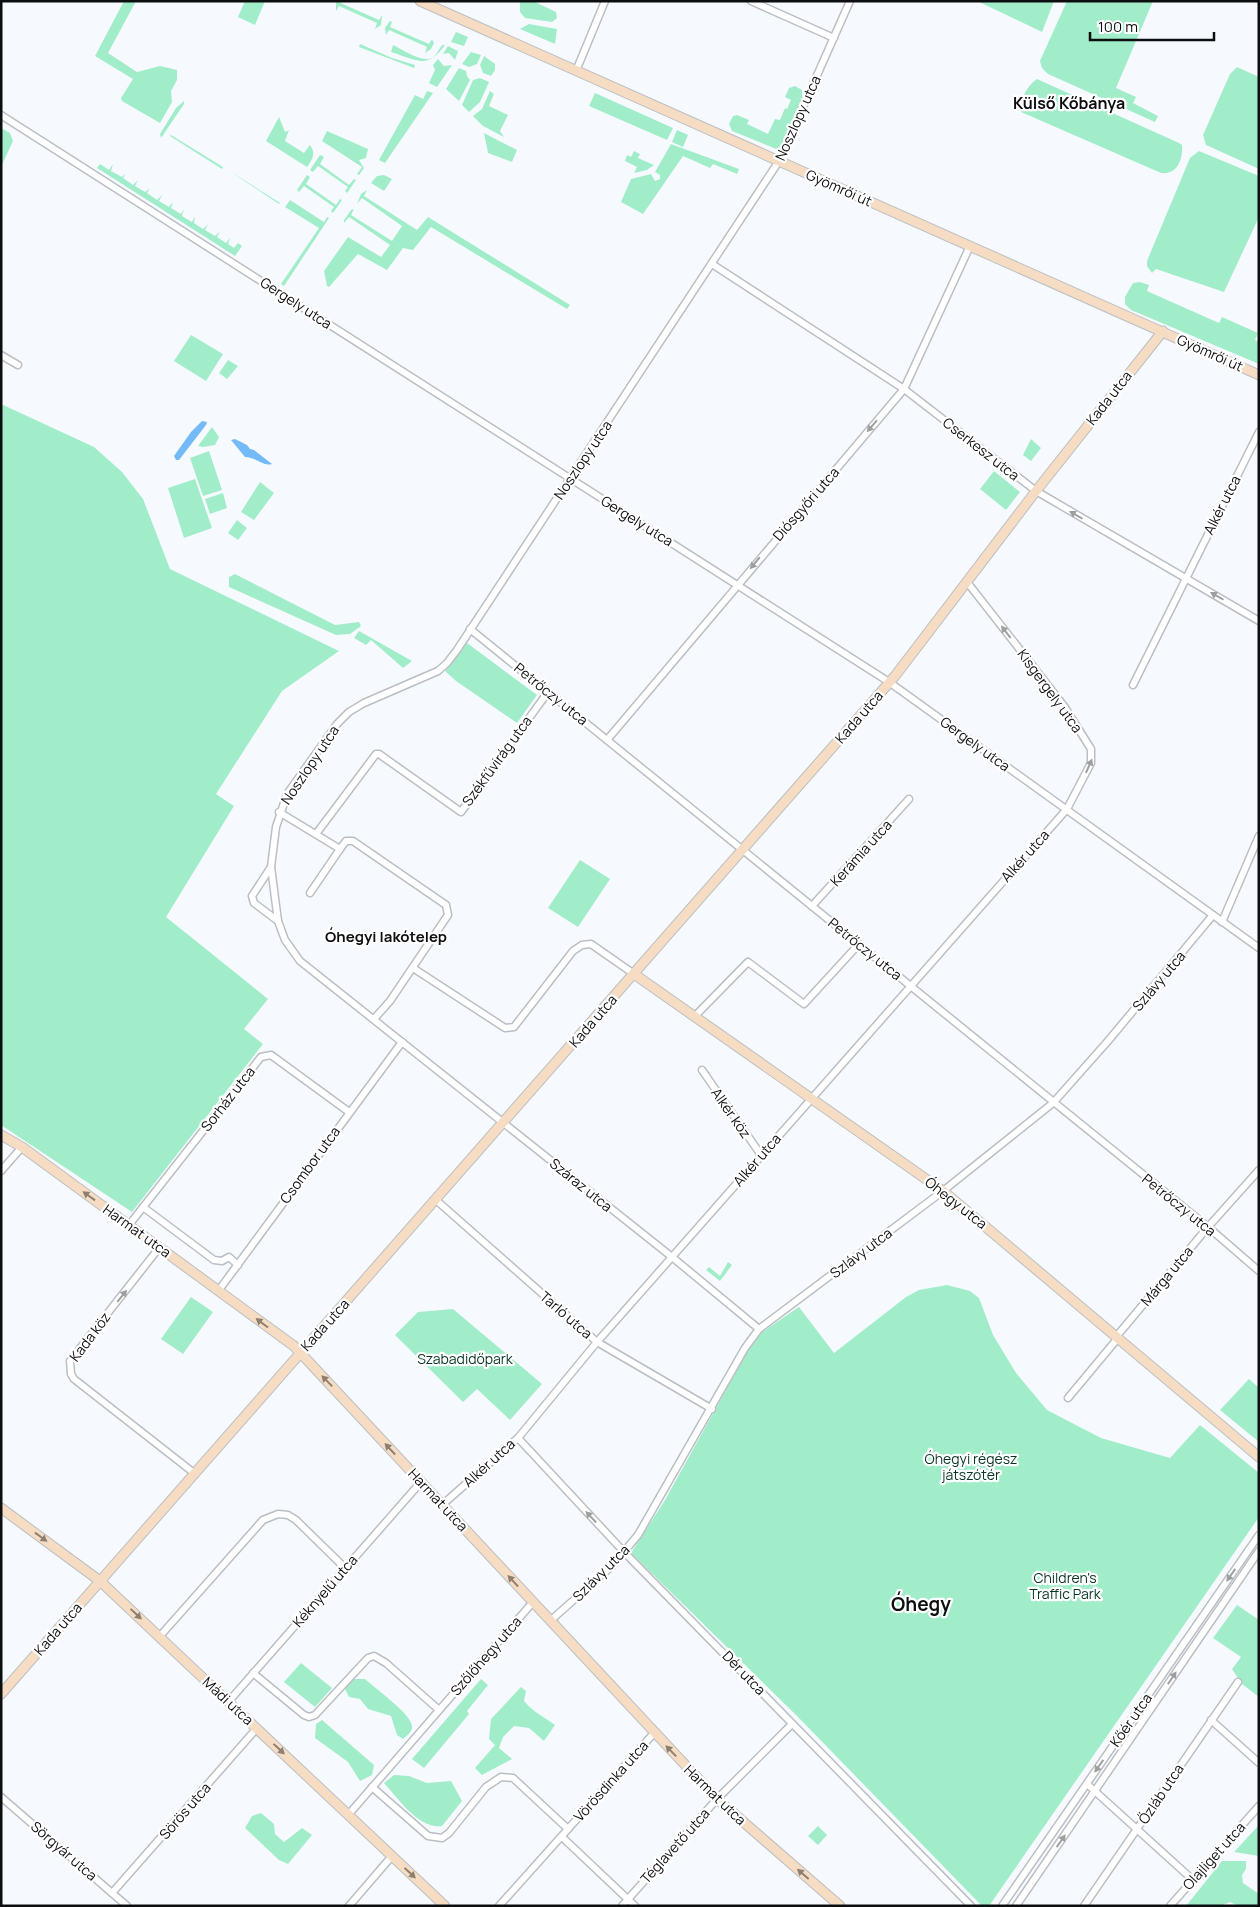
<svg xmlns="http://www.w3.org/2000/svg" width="1260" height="1907" viewBox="0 0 1260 1907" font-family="Manrope,sans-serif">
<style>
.green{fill:#a2edc9}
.water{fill:#74baf8}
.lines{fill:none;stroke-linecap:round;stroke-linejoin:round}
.street-casing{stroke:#bbbfc4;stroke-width:9}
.secondary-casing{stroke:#bbbfc4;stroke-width:11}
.street{stroke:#fff;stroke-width:6}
.secondary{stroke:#f5dcc3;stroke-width:9}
.oneway{fill:#9e9f9f}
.oneway2{fill:#8d7f72}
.labels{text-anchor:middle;stroke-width:4.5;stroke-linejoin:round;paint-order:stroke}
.street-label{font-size:14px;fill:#0d0e10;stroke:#fff}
.park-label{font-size:14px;fill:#083624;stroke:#fff}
.neighbourhood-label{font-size:15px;font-weight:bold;fill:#0d0e10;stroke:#fff}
.quarter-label{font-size:16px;font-weight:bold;fill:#0d0e10;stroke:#fff}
.district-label{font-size:19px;font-weight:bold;fill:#0d0e10;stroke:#fff}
</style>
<rect width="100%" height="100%" fill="#f6faff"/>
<g class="green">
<polygon points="124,1 136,1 108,53 137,72 160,66 177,70 177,80 171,91 172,102 160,123 122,101 121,98 133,79 95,56"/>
<polygon points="245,1 265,1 255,25 238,17"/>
<polygon points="336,1 379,20 382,15 381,25 375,29 377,23 339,6 336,11"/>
<polygon points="520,1 533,1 556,12 557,18 552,22 525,18 520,12"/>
<polygon points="977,1 1054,1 1042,32"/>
<polygon points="1067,1 1153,1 1116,88 1136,97 1133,103 1158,116 1155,122 1048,74 1042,68 1040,61"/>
<polygon points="390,21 392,22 390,27 429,44 432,39 434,43 431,49 425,53 427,47 389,30 386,35 385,28"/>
<polygon points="529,24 557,29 555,44 520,29"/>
<polygon points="456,32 468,37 464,46 451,42"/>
<polygon points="360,44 392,58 415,65 414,68 359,47"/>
<path d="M393,45c9,4 28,18 39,13 4,-2 7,-9 10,-13h3c-18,25 -28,15 -54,7z"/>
<polygon points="448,46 458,51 455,60 449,53 443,54"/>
<polygon points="471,52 481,55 477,64 469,67 462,64"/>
<polygon points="484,56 495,64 495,70 491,76 483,73 480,65"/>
<polygon points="438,59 444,66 452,65 437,87 429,83 435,70 433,65"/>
<polygon points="1237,67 1259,77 1259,169 1206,145 1203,135 1230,74"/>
<polygon points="459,68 466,71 467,76 470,80 459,101 446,89"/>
<polygon points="480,78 489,82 480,102 469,112 462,105 473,80"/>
<path d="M1037,79l142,64 3,2c1,15 -5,30 -21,28l-140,-61c-1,-12 6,-27 16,-33z"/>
<polygon points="795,86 802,90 802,99 779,150 732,131 729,124 733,116 737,115 749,120 747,124 768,134 775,119 780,120 785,108 787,109 791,100 785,97 789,88"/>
<polygon points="427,91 433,93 385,163 379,160 415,95 423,99"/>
<polygon points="490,91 494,94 489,106 508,115 500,131 504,137 483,126 473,116 482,109"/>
<polygon points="595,93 673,128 667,140 589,106"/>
<polygon points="184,101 184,104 161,138 160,134 176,108"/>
<path d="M279,117l6,15 4,-2 -4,11 19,12 6,-8c6,8 3,14 -3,22l-41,-26z"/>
<polygon points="1,128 10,133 13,141 1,167"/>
<polygon points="677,130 688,135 683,147 672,142"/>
<polygon points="327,131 368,149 366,158 359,160 364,168 359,175 357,174 362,167 322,141"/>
<polygon points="484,133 517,150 512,162 488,153"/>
<polygon points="171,135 223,167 222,169 170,136"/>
<polygon points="671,144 739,169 737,174 713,164 710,168 683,156 643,214 621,202 631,179 651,174 655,181 660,179 660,175 655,172"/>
<polygon points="634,151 640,154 638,158 654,165 647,170 634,173 637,167 625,161 627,155 631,157"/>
<polygon points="1199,151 1259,176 1259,217 1224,292 1156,269 1152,273 1147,266 1147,261 1190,158"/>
<polygon points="320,155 324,157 320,164 349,185 354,179 356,180 347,193 345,191 348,187 318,166 313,172 310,170"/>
<polygon points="100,164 109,170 113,164 111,171 122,177 126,173 123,178 133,185 138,180 135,186 145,192 150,188 147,193 157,200 162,195 159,201 169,207 173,202 171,208 181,214 184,209 182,216 192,222 195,216 194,223 203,229 208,224 205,230 215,236 220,231 217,237 226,243 230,238 228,244 234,248 238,243 242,246 235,256 97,168"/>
<polygon points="228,170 280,203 279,204"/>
<polygon points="307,175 310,177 306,184 336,205 340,199 342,200 333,213 331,211 334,207 304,186 299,192 297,190"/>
<polygon points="384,175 392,179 384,191 371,183 377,176"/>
<polygon points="367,190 364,196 417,230 428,217 570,305 567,309 431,227 413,250 403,248 387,270 358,254 329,287 327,286 324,271 348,237 381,257 390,245 349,217 344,223 344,220 351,210 354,209 351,215 392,241 402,226 362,198 357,204 361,194"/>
<polygon points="290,200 324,222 327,217 329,218 284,286 281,284 319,228 285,207"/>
<polygon points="1140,282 1149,285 1147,291 1219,323 1222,317 1258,333 1255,340 1259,342 1259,364 1131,310 1125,304 1125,297 1133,283"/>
<polygon points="191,335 223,354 206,381 174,361"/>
<polygon points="228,360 238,366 227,379 219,373"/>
<polygon points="1,404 94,447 122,472 143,499 170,569 339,651 282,691 216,794 234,806 166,917 268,999 244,1029 263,1044 132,1212 1,1125"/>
<polygon points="212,427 219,437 215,445 203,447 198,446"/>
<polygon points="1031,439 1041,448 1031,461 1023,455"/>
<polygon points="209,451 222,490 203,496 190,458"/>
<polygon points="994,471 1020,492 1006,510 980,489"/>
<polygon points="195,479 212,528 184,538 168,488"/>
<polygon points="260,482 274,493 254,520 241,512"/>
<polygon points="223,493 227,508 210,514 205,499"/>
<polygon points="237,520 247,528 238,540 228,533"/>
<polygon points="235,574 335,625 359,622 361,626 350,634 336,635 229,587 229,577"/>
<polygon points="359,631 412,661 403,668 371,640 366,645 354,638"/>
<polygon points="467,643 537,695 517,723 456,681 445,671"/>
<polygon points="580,860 610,879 578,927 548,908"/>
<polygon points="728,1262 732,1265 720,1281 706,1270 709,1267 720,1276"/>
<polygon points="947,1285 970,1291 979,1298 993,1335 1016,1373 1047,1410 1101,1438 1170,1458 1200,1425 1259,1473 1259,1517 989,1906 982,1906 797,1716 631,1553 665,1500 747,1352 762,1332 799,1307 834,1353 906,1297 919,1290"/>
<polygon points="191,1297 213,1312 183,1354 161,1339"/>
<polygon points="453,1309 542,1384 510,1420 477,1389 463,1402 395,1335 418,1312"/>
<polygon points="1249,1379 1259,1388 1259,1442 1220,1410"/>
<polygon points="1237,1605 1259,1620 1259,1697 1242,1684 1232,1669 1241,1657 1213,1638"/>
<polygon points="301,1663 332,1688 315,1707 284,1682"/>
<path d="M351,1679h14c10,9 46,35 47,47 1,6 -6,10 -9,13l-6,-4 -6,-19 -23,-7 -8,-10 -11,-2 -4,-8z"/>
<polygon points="481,1679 488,1685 467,1711 469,1714 424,1768 412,1759"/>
<path d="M521,1687l5,4 -2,10c8,10 20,16 31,24l-11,16 -15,-13 -15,-2 -11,11 -4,11 13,11 -30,16 -7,-7 20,-23 -6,-6 2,-20z"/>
<polygon points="322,1720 374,1765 372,1775 360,1781 348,1762 315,1738 316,1724"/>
<path d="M394,1775l15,1 18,7 24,-2 11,20 -20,25c-24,3 -43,-27 -58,-43z"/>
<polygon points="261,1813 274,1824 275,1834 284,1842 302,1828 312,1835 288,1864 279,1860 245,1828 252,1816"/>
<polygon points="1259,1825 1259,1856 1234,1852"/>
<polygon points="818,1826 827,1835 818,1845 808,1836"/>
<polygon points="1222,1861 1246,1861 1246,1869 1242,1875 1243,1883 1259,1894 1259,1906 1238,1906 1230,1902 1221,1906 1186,1906"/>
</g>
<g class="water">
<polygon points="202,421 207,422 206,425 179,460 176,460 174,456 191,432"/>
<path d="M235,439l12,6 3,4 4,1 18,14c-9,3 -16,-7 -27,-7l-14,-17z"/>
</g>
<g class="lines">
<g class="street-casing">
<g id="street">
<polyline points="751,1 834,38"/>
<polyline points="576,71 605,1"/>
<polyline points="1,115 889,682 1259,948"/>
<polyline points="712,264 904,389 1036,491 1259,621"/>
<polyline points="1,355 18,365"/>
<polyline points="470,629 1208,1227 1259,1271"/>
<polyline points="1133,685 1259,432"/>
<polyline points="607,740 904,389 970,246"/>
<polyline points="279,812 340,849 346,841 353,841 446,905 448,915 390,1001 374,1019"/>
<polyline points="316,834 376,754 379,754 461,812 548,692"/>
<polyline points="271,867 252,896 254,903 278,921"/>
<polyline points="310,893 340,849"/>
<polyline points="812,906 909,799"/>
<polyline points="1222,922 1259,836"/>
<polyline points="413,968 505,1028 514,1027 573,951 582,945 591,944 634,974"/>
<polyline points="694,1017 748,962 804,1004 859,944"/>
<polyline points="702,1070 761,1155"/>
<polyline points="1,1171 22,1147"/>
<polyline points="436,1200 597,1342 712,1409"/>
<polyline points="143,1207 214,1260 222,1261 229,1257 238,1265"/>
<polyline points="129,1225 261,1057 271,1055 349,1112"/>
<polyline points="159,1248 70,1361 71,1374 74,1379 194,1473"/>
<polyline points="219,1290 402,1042"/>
<polyline points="759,1329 672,1257 300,961 285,940 278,921 271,867 276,827 287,794 337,724 349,712 364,703 438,671 447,663 457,650 779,161 850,1"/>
<polyline points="1116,1337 1208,1227 1259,1170"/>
<polyline points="1068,1398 1118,1338"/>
<polyline points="518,1438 625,1553 971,1906"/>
<polyline points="442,1505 518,1438 597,1342 1067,809 1091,763 1091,749 1064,706 967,582"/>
<polyline points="550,1621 612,1566 638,1535 745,1348 759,1329 943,1191 1053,1103 1108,1041 1213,915"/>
<polyline points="160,1636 263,1520 278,1514 288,1515 296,1520 345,1568"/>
<polyline points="253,1673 304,1715 309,1717 315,1715 368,1658 374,1656 386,1663 439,1710"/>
<polyline points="229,1701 421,1482"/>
<polyline points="1211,1720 1259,1763"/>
<polyline points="1087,1784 1193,1880"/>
<polyline points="372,1787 428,1836 442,1838 449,1833 486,1787 501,1777 513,1778 568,1829"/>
<polyline points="1,1797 127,1906"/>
<polyline points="349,1814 533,1602"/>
<polyline points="562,1837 635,1906"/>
<polyline points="112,1893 257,1728"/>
<polyline points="349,1906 392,1856"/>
<polyline points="499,1906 654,1733"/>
<polyline points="622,1906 717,1799 792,1724"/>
<polyline points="1002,1906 1259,1535"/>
<polyline points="1016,1906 1259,1551"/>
<polyline points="1084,1906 1238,1682"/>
<polyline points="1170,1906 1259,1806"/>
</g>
</g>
<g class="secondary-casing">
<g id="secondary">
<polyline points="420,1 1259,375"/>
<polyline points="634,974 943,1191 1259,1457"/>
<polyline points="1,1135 22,1147 294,1346 717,1799 840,1906"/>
<polyline points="1,1508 100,1581 445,1906"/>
<polyline points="1,1694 895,676 1036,491 1163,331"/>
</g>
</g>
<use href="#street" class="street"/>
<use href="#secondary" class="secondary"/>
</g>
<defs><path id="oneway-solid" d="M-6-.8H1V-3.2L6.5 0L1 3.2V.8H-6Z" transform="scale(1.25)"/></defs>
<g class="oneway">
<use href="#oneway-solid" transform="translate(872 426) rotate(131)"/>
<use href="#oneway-solid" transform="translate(1076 515) rotate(-150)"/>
<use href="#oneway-solid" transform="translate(755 563) rotate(130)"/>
<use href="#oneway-solid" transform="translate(1217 596) rotate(-150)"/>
<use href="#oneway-solid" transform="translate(1006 632) rotate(-128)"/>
<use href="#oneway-solid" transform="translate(1089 766) rotate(-66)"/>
<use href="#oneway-solid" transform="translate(122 1296) rotate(-51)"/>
<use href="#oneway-solid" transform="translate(591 1517) rotate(-133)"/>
<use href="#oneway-solid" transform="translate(1231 1575) rotate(125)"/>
<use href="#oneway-solid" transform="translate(1172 1678) rotate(-56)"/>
<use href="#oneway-solid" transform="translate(1099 1766) rotate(125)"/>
<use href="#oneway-solid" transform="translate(1061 1841) rotate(-55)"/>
</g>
<g class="oneway2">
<use href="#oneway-solid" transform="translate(89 1196) rotate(-144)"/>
<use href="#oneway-solid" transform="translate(262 1323) rotate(-143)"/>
<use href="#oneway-solid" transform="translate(327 1381) rotate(-134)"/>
<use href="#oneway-solid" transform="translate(390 1449) rotate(-133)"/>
<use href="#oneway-solid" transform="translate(41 1537) rotate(36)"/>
<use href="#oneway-solid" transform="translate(513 1581) rotate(-133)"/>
<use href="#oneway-solid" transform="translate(136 1614) rotate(43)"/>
<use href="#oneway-solid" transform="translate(279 1749) rotate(43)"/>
<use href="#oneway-solid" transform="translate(671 1751) rotate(-134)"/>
<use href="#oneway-solid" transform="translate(410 1873) rotate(43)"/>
<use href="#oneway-solid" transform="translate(803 1874) rotate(-139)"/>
</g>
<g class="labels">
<g class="street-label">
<text transform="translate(798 118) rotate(-66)" y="5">Noszlopy utca</text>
<text transform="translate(839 188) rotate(24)" y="5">Gyömrői út</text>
<text transform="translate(296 303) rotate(33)" y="5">Gergely utca</text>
<text transform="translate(1210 353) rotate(24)" y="5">Gyömrői út</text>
<text transform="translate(1109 398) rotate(-52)" y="5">Kada utca</text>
<text transform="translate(981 449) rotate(38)" y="5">Cserkesz utca</text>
<text transform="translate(583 460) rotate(-56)" y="5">Noszlopy utca</text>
<text transform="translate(806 504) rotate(-49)" y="5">Diósgyőri utca</text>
<text transform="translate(1222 505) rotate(-63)" y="5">Alkér utca</text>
<text transform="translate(637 521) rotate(32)" y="5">Gergely utca</text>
<text transform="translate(1050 691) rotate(54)" y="5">Kisgergely utca</text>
<text transform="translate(551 694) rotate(39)" y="5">Petrőczy utca</text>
<text transform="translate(859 717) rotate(-49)" y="5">Kada utca</text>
<text transform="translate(975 744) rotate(36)" y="5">Gergely utca</text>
<text transform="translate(497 761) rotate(-54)" y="5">Székfűvirág utca</text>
<text transform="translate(310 765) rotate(-56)" y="5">Noszlopy utca</text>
<text transform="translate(861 853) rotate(-48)" y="5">Kerámia utca</text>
<text transform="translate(1025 856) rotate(-48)" y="5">Alkér utca</text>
<text transform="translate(865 949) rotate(39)" y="5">Petrőczy utca</text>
<text transform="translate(1159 981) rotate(-50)" y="5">Szlávy utca</text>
<text transform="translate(593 1021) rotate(-49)" y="5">Kada utca</text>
<text transform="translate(228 1099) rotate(-52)" y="5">Sorház utca</text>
<text transform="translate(731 1113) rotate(55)" y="5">Alkér köz</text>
<text transform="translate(757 1160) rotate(-49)" y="5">Alkér utca</text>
<text transform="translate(310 1165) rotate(-54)" y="5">Csombor utca</text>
<text transform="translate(581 1185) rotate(39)" y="5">Száraz utca</text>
<text transform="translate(956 1203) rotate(38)" y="5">Óhegy utca</text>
<text transform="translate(1179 1205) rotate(39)" y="5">Petrőczy utca</text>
<text transform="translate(137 1231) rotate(36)" y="5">Harmat utca</text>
<text transform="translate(861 1253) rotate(-37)" y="5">Szlávy utca</text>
<text transform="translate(1167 1276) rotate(-50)" y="5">Márga utca</text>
<text transform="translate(566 1315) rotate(41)" y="5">Tarló utca</text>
<text transform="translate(325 1325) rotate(-48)" y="5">Kada utca</text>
<text transform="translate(90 1337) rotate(-53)" y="5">Kada köz</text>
<text transform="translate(489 1463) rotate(-42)" y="5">Alkér utca</text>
<text transform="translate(438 1500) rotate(47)" y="5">Harmat utca</text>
<text transform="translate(601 1573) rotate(-45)" y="5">Szlávy utca</text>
<text transform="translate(325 1591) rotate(-49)" y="5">Kéknyelű utca</text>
<text transform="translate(58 1629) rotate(-49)" y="5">Kada utca</text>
<text transform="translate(486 1656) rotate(-49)" y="5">Szőlőhegy utca</text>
<text transform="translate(744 1673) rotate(46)" y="5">Dér utca</text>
<text transform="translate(228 1701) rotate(43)" y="5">Mádi utca</text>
<text transform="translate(1131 1720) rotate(-55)" y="5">Kőér utca</text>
<text transform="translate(611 1781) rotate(-48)" y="5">Vörösdinka utca</text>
<text transform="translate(1161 1794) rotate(-56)" y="5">Őzláb utca</text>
<text transform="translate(715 1795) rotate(44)" y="5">Harmat utca</text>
<text transform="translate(185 1811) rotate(-49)" y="5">Sörös utca</text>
<text transform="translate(675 1846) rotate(-48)" y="5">Téglavető utca</text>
<text transform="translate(64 1851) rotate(41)" y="5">Sörgyár utca</text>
<text transform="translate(1214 1856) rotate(-48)" y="5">Olajliget utca</text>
</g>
<g class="park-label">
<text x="465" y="1364">Szabadidőpark</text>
<text x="971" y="1464">Óhegyi régész<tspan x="971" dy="16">játszótér</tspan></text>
<text x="1065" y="1583">Children's<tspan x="1065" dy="16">Traffic Park</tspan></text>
</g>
<g class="neighbourhood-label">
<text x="386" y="942">Óhegyi lakótelep</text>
</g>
<g class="quarter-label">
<text x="1069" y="109">Külső Kőbánya</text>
</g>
<g class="district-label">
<text x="921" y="1611">Óhegy</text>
</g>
</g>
<rect width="1260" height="1907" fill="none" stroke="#0d0e10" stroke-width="5"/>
<path d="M1090 32v8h124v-8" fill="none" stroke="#0d0e10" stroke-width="2.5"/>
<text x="1098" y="32" font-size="15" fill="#0d0e10" stroke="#ffffff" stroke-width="4" paint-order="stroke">100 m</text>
</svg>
